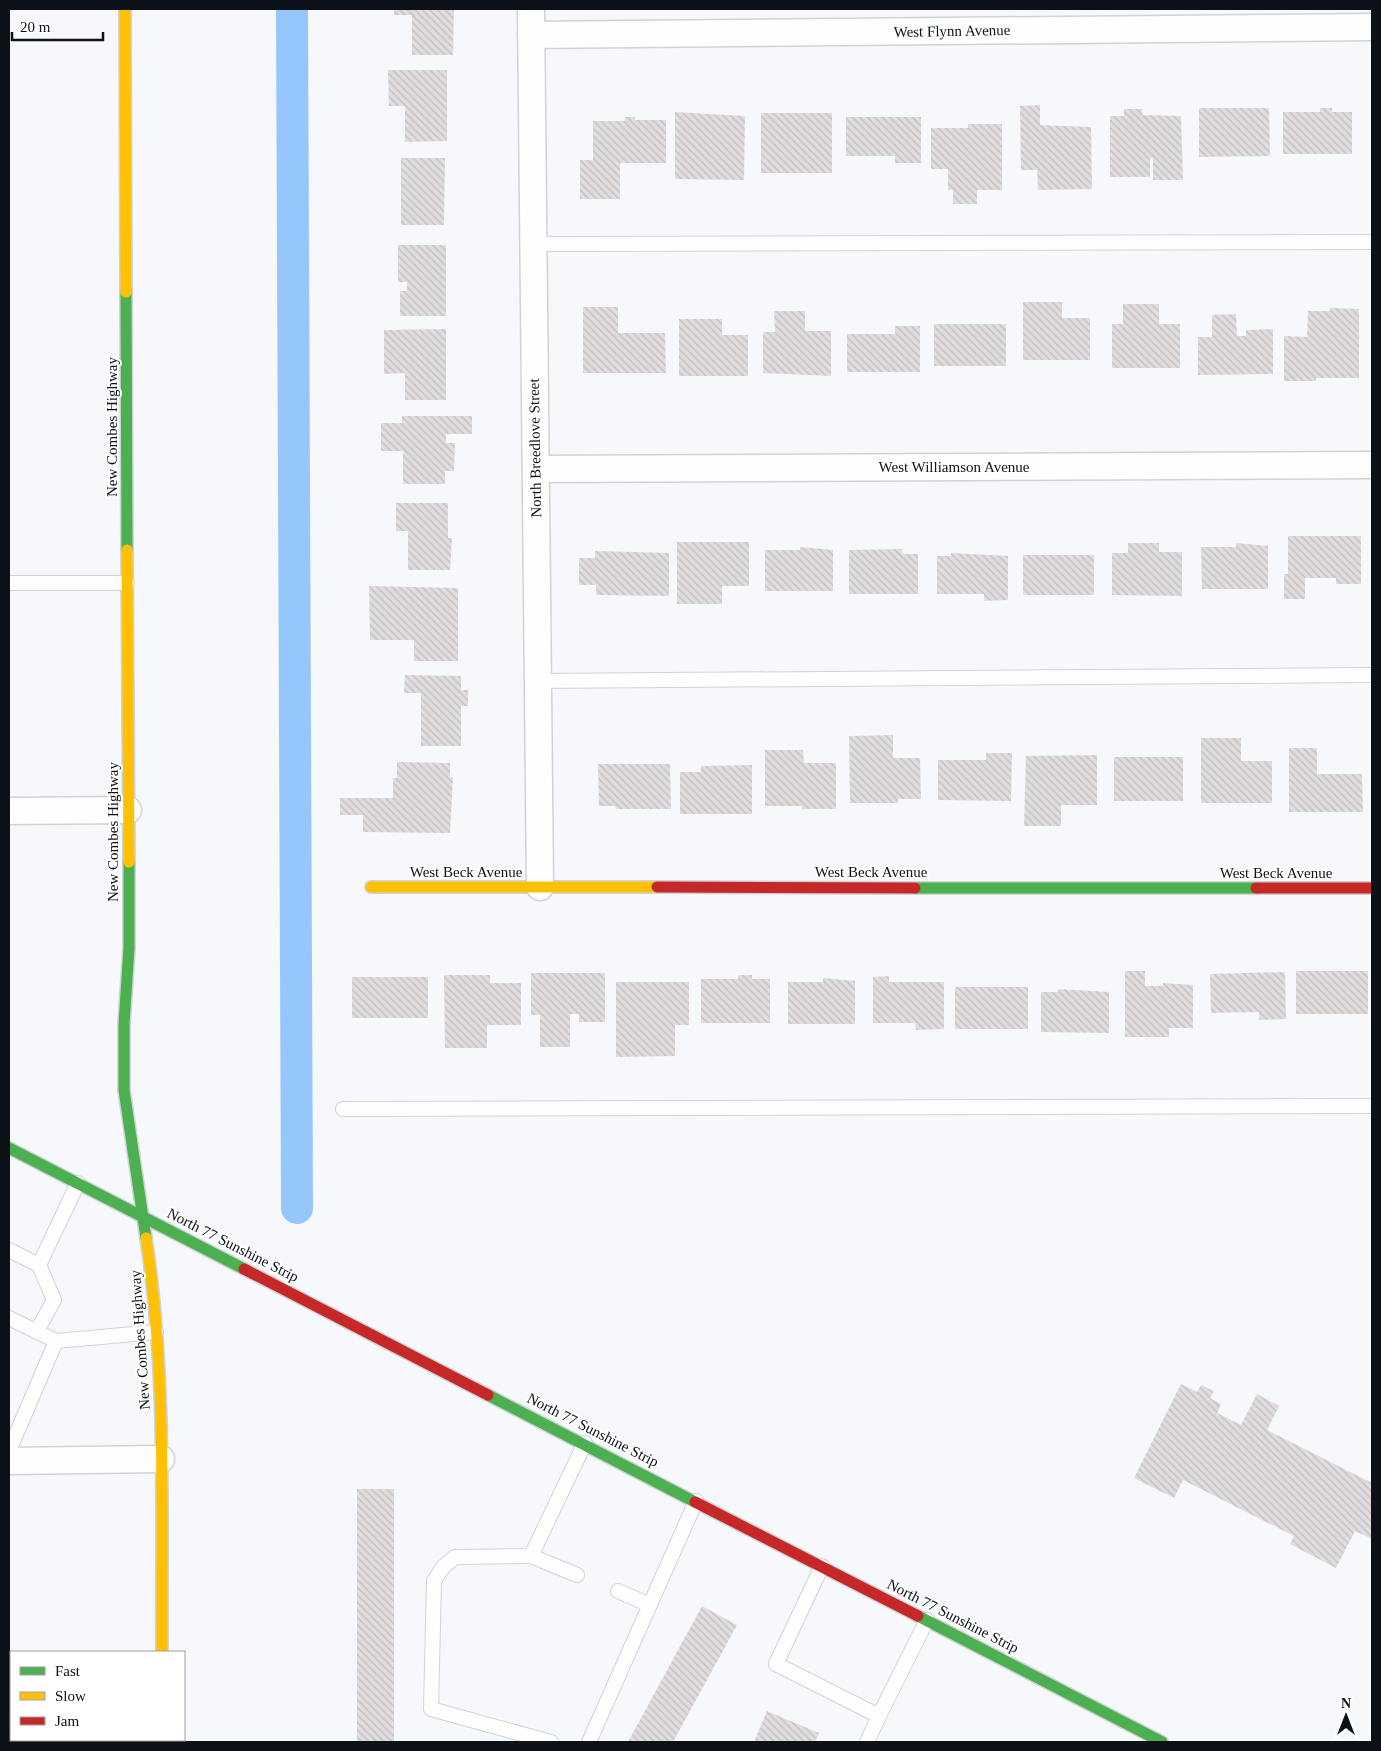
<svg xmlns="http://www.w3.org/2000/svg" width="1381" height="1751" viewBox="0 0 1381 1751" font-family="'Times New Roman',serif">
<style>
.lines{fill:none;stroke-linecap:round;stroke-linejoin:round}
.canal{stroke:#95c7fc;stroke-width:32}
.building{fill:url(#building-back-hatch)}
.lane-casing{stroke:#cfd3d8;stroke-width:16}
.street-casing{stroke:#cfd3d8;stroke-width:29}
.fast-casing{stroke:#cfd3d8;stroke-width:14}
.slow-casing{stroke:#cfd3d8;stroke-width:14}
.jam-casing{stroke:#cfd3d8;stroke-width:14}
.lane{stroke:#fefefe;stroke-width:14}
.street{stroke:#fefefe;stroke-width:26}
.fast{stroke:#4caf50;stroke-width:11}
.slow{stroke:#ffc107;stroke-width:11}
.jam{stroke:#c62828;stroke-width:11}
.labels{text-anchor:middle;stroke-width:4;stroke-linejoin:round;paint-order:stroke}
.street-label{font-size:15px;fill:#0b1117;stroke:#fff}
</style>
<defs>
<pattern id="building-back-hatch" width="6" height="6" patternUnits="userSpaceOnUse" patternTransform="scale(1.25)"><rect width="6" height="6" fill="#e1dddf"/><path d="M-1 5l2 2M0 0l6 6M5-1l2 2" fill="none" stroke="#c0bdbf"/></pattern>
</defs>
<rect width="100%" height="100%" fill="#f6f8fb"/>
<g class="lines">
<polyline class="canal" points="292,9 297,1208"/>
</g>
<g class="building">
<polygon points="394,9 454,9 453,55 412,55 412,15 394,15"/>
<polygon points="388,70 447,70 447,141 405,142 405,106 389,106"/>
<polygon points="1040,105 1040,125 1091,127 1092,189 1038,190 1037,170 1021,170 1020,106"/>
<polygon points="1199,108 1269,108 1270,156 1199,157"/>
<polygon points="1320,108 1332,108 1332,112 1352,112 1352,154 1283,154 1283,112 1320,112"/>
<polygon points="1124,109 1142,109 1142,115 1181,116 1183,180 1153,180 1153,158 1150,158 1150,177 1110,177 1110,116 1124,116"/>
<polygon points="675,112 745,116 744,180 675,179"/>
<rect x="761" y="113" width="71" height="60"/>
<polygon points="625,117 635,117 635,120 666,120 666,163 620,163 620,199 580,199 580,160 593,160 593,121 625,121"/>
<polygon points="846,117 921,117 921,163 895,163 895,156 846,156"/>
<polygon points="968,124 1002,124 1002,190 977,190 977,204 953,204 953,190 948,190 948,169 931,169 931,128 968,128"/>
<polygon points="401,158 445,158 444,225 401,225"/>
<polygon points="398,245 446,245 446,316 400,316 400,291 407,291 407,282 398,282"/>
<polygon points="1023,302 1062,302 1062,318 1090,318 1090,360 1023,360"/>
<polygon points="1123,304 1159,304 1159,324 1180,324 1180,368 1112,368 1112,324 1123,324"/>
<polygon points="583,307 618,307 618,333 665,333 666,373 583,373"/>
<polygon points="1330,308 1359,309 1359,378 1316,378 1316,381 1284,381 1284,336 1307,337 1308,311 1330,311"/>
<polygon points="774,311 805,311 805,331 831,331 831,376 763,373 763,332 775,332"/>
<polygon points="1236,314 1237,336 1246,336 1246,330 1273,329 1273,374 1198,375 1198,337 1212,337 1212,315"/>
<polygon points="679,319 722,319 722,335 748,335 748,376 679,376"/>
<rect x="934" y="324" width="72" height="42"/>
<polygon points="895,326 920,326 920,372 847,372 847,334 895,334"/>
<polygon points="446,329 446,400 405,400 405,373 384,374 384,330"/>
<polygon points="402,416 472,416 472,434 446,434 446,443 455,443 454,471 445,471 445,484 403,484 403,451 381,451 381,423 402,423"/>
<polygon points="396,503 448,503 448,538 452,538 450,570 408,570 408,531 396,531"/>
<polygon points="1288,536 1361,536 1361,584 1336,584 1336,578 1305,578 1305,599 1284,599 1284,574 1288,574"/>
<polygon points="677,542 749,542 749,586 722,586 722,604 677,604"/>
<polygon points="1128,543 1159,543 1159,552 1182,552 1182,596 1112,595 1112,553 1128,553"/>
<polygon points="1236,543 1268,546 1268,589 1202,589 1201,547 1236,547"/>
<polygon points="800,547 833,550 833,591 765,591 765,550 800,550"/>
<polygon points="902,549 902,554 918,554 918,594 849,594 849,550"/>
<polygon points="595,551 669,553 669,596 596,595 596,585 579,585 579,558 595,558"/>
<polygon points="951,553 1008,556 1008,600 984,601 984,594 937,594 937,556 951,556"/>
<rect x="1023" y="555" width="71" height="40"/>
<polygon points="369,586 458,588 458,661 414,661 414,640 370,640"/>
<polygon points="405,675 461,676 461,690 468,690 468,706 461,706 461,746 421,746 421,693 404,693"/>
<polygon points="893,735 893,758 920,758 921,799 898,799 898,803 850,803 849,736"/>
<polygon points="1201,738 1241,738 1241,761 1272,761 1272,803 1201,803"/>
<polygon points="1289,748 1317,748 1317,774 1362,774 1363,812 1289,812"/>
<polygon points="765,750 803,750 804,763 836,763 836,809 802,809 802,806 765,806"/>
<polygon points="986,753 1012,753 1011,801 938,800 938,760 986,760"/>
<polygon points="1097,755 1097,805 1061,805 1061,826 1024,826 1026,756"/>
<rect x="1114" y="757" width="69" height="44"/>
<polygon points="397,762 450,763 450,777 453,777 450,833 363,832 363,815 340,815 340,798 393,798 393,778 397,778"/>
<polygon points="598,764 670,764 671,809 616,809 615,806 599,806"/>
<polygon points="752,765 752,814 680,814 680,772 701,772 701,766"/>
<polygon points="1125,971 1145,971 1145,986 1163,986 1163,983 1193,985 1193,1028 1169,1028 1169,1037 1125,1037"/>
<rect x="1296" y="971" width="72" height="43"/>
<polygon points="1285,972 1286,1019 1259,1020 1259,1012 1211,1013 1210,974"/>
<polygon points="531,973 605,973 605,1022 579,1022 579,1014 570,1014 570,1047 540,1047 540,1015 531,1015"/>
<polygon points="444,975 490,975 490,983 521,983 521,1025 487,1025 487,1048 445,1048"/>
<polygon points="738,975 752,975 752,979 770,979 770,1023 701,1023 701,979 738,979"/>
<polygon points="889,976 889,982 944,982 944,1029 916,1030 915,1023 873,1023 873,977"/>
<rect x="352" y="977" width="76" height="41"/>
<polygon points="823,978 855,981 855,1024 788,1024 788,982 823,982"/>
<polygon points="616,982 689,982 689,1025 675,1025 675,1056 616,1057"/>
<rect x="955" y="987" width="73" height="42"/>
<polygon points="1058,989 1109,992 1109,1033 1041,1032 1041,992 1058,992"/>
<polygon points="1181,1384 1197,1392 1201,1385 1214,1391 1210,1398 1221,1404 1217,1413 1241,1425 1257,1394 1279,1406 1267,1430 1372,1483 1372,1539 1355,1531 1336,1568 1290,1544 1294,1536 1183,1480 1174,1498 1134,1478"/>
<rect x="357" y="1489" width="37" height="253"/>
<polygon points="702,1606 737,1625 673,1742 628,1742"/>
<polygon points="767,1711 819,1733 815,1742 754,1742"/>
</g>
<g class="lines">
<g class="lane-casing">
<g id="lane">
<polyline points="533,244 1372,242"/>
<polyline points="9,583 127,583"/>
<polyline points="538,681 1372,675"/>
<polyline points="343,1109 1372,1106"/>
<polyline points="9,1250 39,1265 54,1300 37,1331"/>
<polyline points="39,1265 78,1183"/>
<polyline points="9,1318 56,1341 156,1332"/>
<polyline points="9,1451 56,1341"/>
<polyline points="531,1556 577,1575"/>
<polyline points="822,1566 776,1664 879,1716 867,1742"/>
<polyline points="618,1591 650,1605"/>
<polyline points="879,1716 927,1620"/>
<polyline points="551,1742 431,1709 434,1581 443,1567 455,1557 531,1556 585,1443"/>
<polyline points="589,1742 696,1501"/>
</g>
</g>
<g class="street-casing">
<g id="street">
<polyline points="531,9 540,887"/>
<polyline points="531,35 1372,27"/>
<polyline points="536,469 1372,465"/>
<polyline points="9,811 128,810"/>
<polyline points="9,1461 161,1459"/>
</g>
</g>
<g class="fast-casing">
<g id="fast">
<polyline points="126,292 127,550"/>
<polyline points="129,862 129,948 124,1024 124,1090 146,1238"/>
<polyline points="915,888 1256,888"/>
<polyline points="9,1148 244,1269"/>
<polyline points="488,1395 695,1502"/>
<polyline points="918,1616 1162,1742"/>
</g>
</g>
<g class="slow-casing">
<g id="slow">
<polyline points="125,9 126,292"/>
<polyline points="127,550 129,862"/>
<polyline points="371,887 657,887"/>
<path d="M146,1238c21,136 15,276 16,414"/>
</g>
</g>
<g class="jam-casing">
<g id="jam">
<polyline points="657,887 915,888"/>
<polyline points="1256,888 1372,888"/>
<polyline points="244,1269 488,1395"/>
<polyline points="695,1502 918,1616"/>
<polyline points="163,1740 163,1742"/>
</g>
</g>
<use href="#lane" class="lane"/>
<use href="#street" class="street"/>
<use href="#fast" class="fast"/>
<use href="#slow" class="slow"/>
<use href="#jam" class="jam"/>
</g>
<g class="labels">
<g class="street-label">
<text transform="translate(952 31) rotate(-1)" y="5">West Flynn Avenue</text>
<text transform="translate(112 427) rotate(-90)" y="5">New Combes Highway</text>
<text transform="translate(535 448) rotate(-91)" y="5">North Breedlove Street</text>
<text x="954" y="472">West Williamson Avenue</text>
<text transform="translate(113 832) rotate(-90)" y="5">New Combes Highway</text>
<text x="466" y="877">West Beck Avenue</text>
<text x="871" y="877">West Beck Avenue</text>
<text x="1276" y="878">West Beck Avenue</text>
<text transform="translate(233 1245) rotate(27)" y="5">North 77 Sunshine Strip</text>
<text transform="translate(140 1340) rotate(-94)" y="5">New Combes Highway</text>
<text transform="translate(593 1430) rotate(27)" y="5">North 77 Sunshine Strip</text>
<text transform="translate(953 1616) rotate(27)" y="5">North 77 Sunshine Strip</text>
</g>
</g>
<rect width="1381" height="1751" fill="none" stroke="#0b1117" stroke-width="20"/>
<rect x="10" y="1651" width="175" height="90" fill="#ffffff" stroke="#9da0a2"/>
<rect x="20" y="1667" width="25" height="8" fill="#4caf50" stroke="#9da0a2"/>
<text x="55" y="1676" font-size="15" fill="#0b1117">Fast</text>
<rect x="20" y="1692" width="25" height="8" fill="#ffc107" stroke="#9da0a2"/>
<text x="55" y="1701" font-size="15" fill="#0b1117">Slow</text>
<rect x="20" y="1717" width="25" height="8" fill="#c62828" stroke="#9da0a2"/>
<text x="55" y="1726" font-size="15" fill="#0b1117">Jam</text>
<g transform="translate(1346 1716)" stroke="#ffffff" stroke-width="4" paint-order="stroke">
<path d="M0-4L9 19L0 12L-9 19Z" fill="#0b1117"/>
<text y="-8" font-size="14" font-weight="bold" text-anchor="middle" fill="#0b1117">N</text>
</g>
<path d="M12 32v8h91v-8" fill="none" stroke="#0b1117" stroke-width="2.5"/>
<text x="20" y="32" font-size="15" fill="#0b1117" stroke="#ffffff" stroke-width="4" paint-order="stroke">20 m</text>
</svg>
